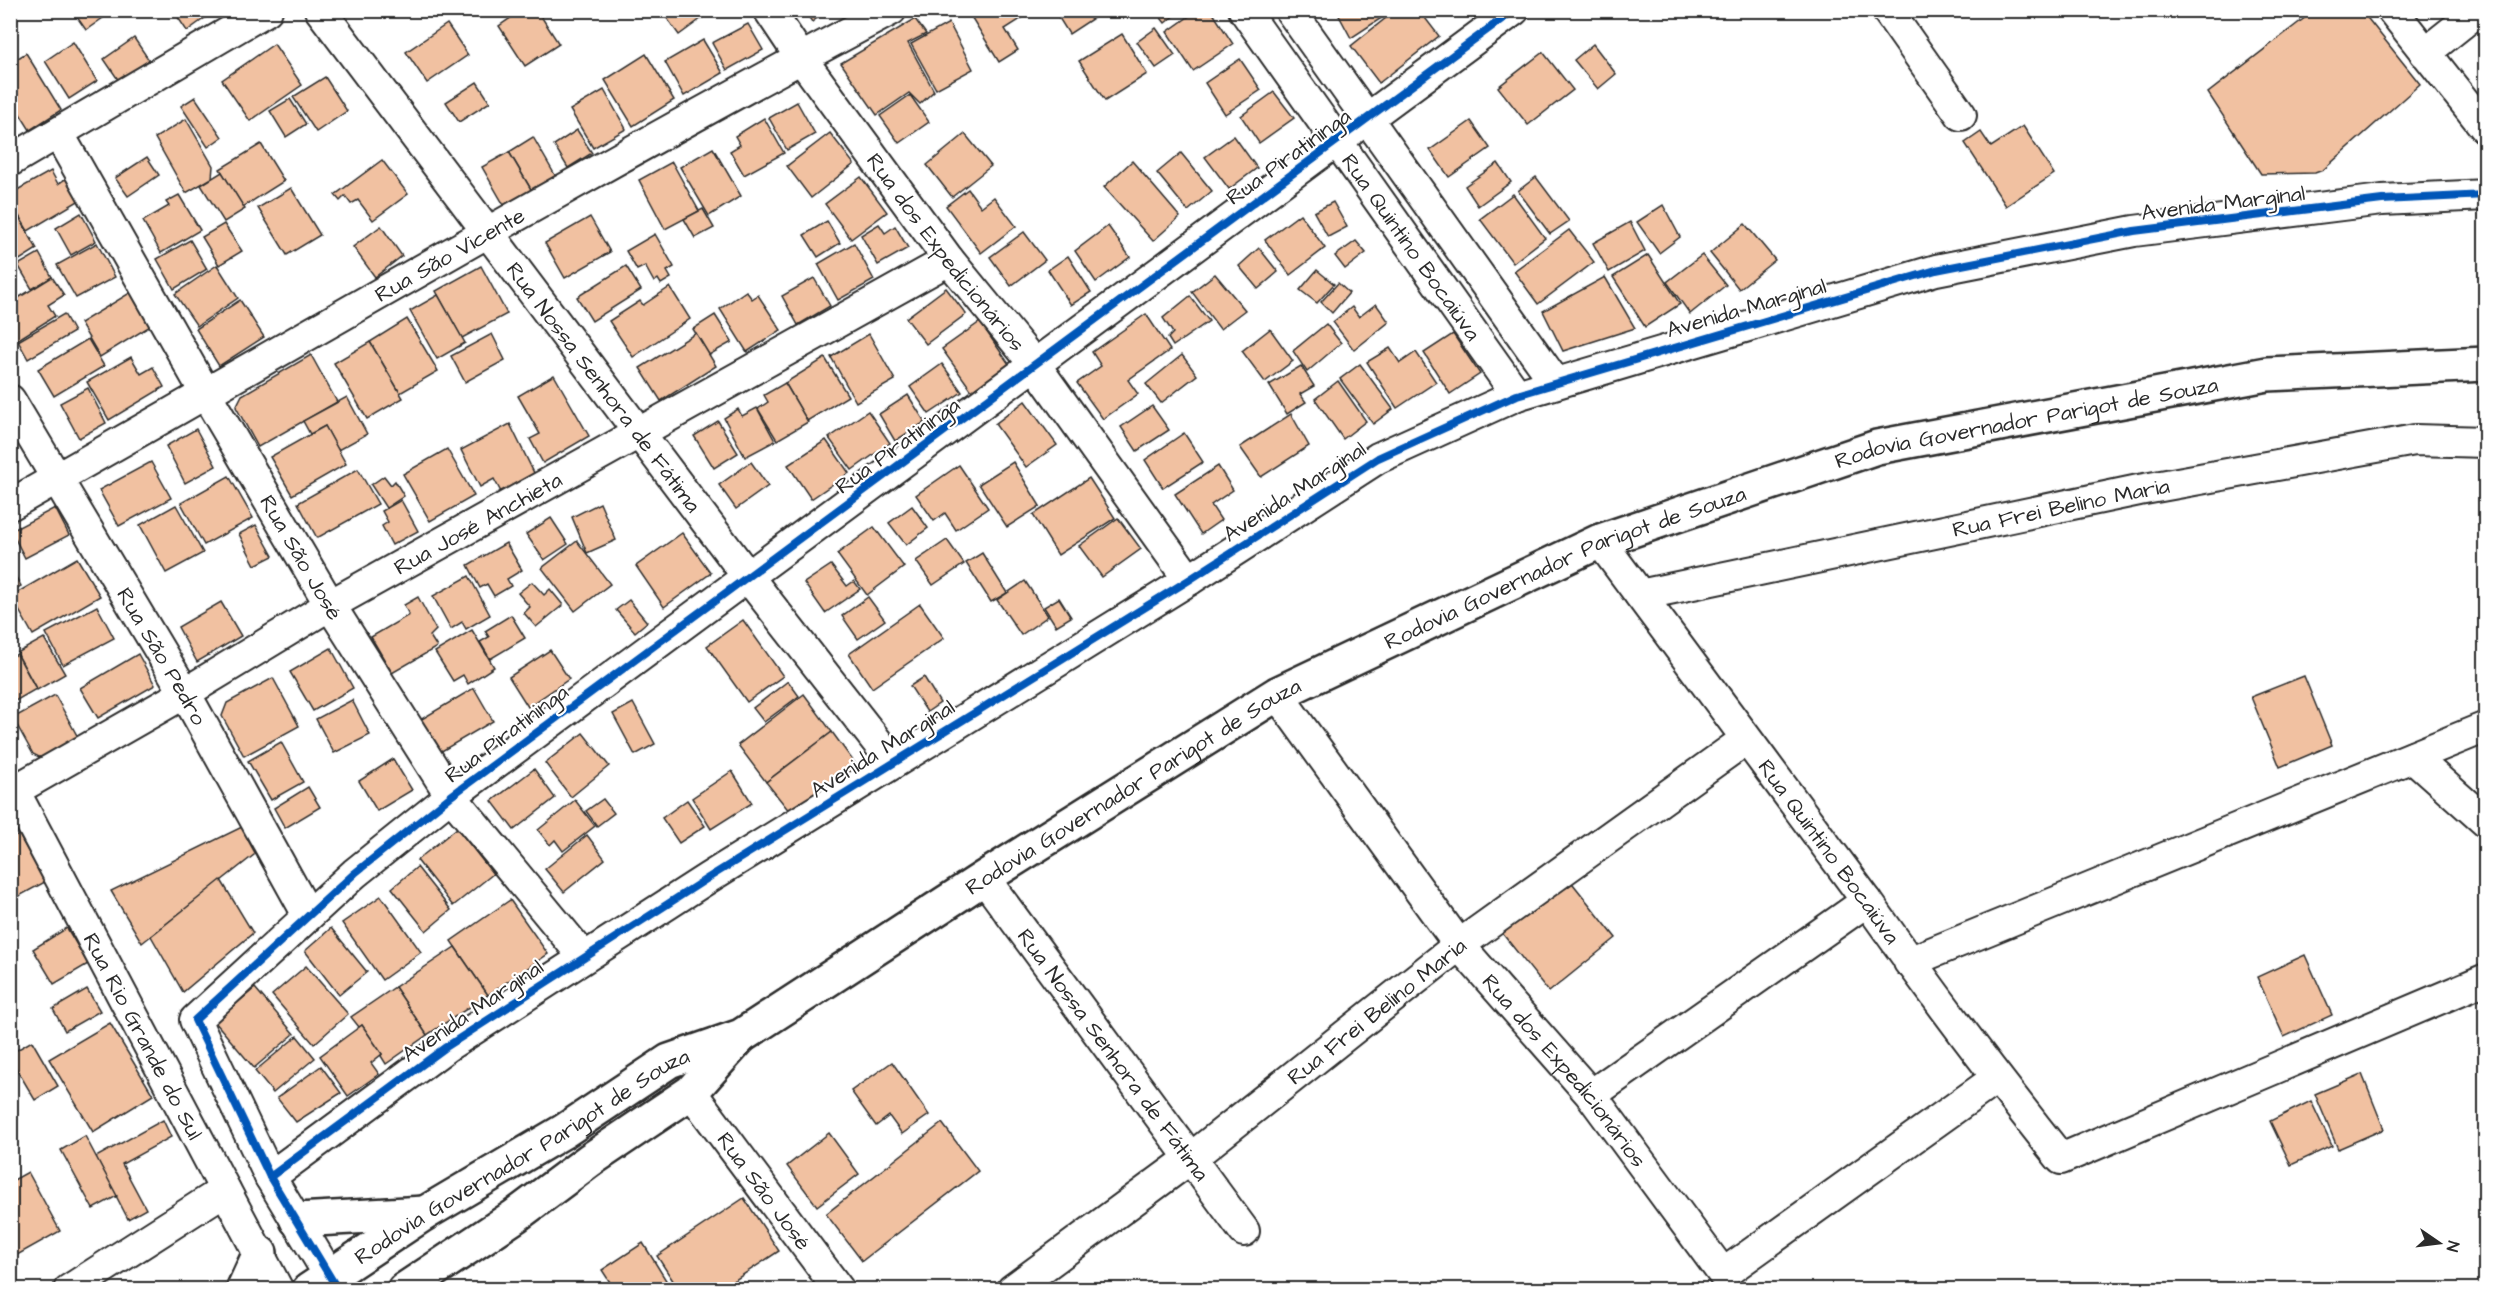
<svg xmlns="http://www.w3.org/2000/svg" width="2496" height="1300" viewBox="0 0 2496 1300" font-family="'Architects Daughter',sans-serif">
<style>
.building{fill:#f1c1a1;stroke:#2b2b2b;stroke-width:1.5}
.lines{fill:none;stroke-linecap:round;stroke-linejoin:round}
.minor-casing{stroke:#2b2b2b;stroke-width:34}
.major-casing{stroke:#2b2b2b;stroke-width:38}
.minor{stroke:#fff;stroke-width:30}
.major{stroke:#fff;stroke-width:33}
.cycleway-casing{stroke:#fff;stroke-width:11}
.cycleway{stroke:#0057b8;stroke-width:8}
.labels{text-anchor:middle;stroke-width:4.5;stroke-linejoin:round;paint-order:stroke}
.street-label{font-size:22px;fill:#2b2b2b;stroke:#fff}
</style>
<rect width="100%" height="100%" fill="#fff"/>
<filter id="ink" filterUnits="userSpaceOnUse"><feTurbulence type="fractalNoise" baseFrequency=".0167" numOctaves="2"/><feDisplacementMap in="SourceGraphic" scale="12" xChannelSelector="R" yChannelSelector="G"/><feConvolveMatrix kernelMatrix="1 2 1 2 8 2 1 2 1" color-interpolation-filters="sRGB"/></filter>
<g filter="url(#ink)">
<g class="building">
<polygon points="72,10 109,10 110,13 86,30"/>
<polygon points="173,10 216,10 187,31"/>
<polygon points="522,10 537,10 559,44 525,66 499,26"/>
<polygon points="661,10 713,10 679,35"/>
<polygon points="804,10 828,10 812,22"/>
<polygon points="967,10 1024,10 1027,15 1005,29 1018,50 999,62"/>
<polygon points="1054,10 1099,10 1101,13 1069,34"/>
<polygon points="1155,10 1181,10 1165,23"/>
<polygon points="1198,10 1211,10 1233,44 1193,71 1167,32"/>
<polygon points="1336,10 1383,10 1386,15 1351,38"/>
<polygon points="1396,10 1419,10 1439,36 1379,83 1351,46"/>
<polygon points="2315,10 2361,10 2420,84 2323,170 2315,173 2261,174 2208,93"/>
<polygon points="915,19 926,34 908,43 934,91 920,104 909,93 877,115 841,63"/>
<polygon points="949,23 973,69 936,89 911,44"/>
<polygon points="447,24 468,55 427,83 406,52"/>
<polygon points="748,24 763,50 727,70 712,43"/>
<polygon points="1156,28 1175,55 1156,68 1137,42"/>
<polygon points="1122,34 1147,74 1105,101 1079,61"/>
<polygon points="134,38 149,60 119,81 104,59"/>
<polygon points="703,40 723,73 684,96 665,62"/>
<polygon points="73,42 97,81 69,99 45,61"/>
<polygon points="274,44 302,85 250,121 222,80"/>
<polygon points="1593,44 1616,74 1598,89 1574,60"/>
<polygon points="1543,52 1573,90 1528,125 1498,87"/>
<polygon points="26,53 61,110 30,130 10,98 10,63"/>
<polygon points="646,54 674,100 633,126 605,80"/>
<polygon points="1240,59 1261,90 1225,114 1205,83"/>
<polygon points="325,77 347,111 316,132 293,97"/>
<polygon points="477,82 490,102 459,122 446,102"/>
<polygon points="604,90 626,129 593,148 570,110"/>
<polygon points="1274,92 1294,118 1259,143 1241,116"/>
<polygon points="910,95 929,122 899,143 880,116"/>
<polygon points="195,97 222,137 208,147 181,106"/>
<polygon points="290,99 306,124 286,137 270,111"/>
<polygon points="797,102 815,134 787,150 769,118"/>
<polygon points="764,118 784,153 744,175 730,151 740,145 735,136"/>
<polygon points="186,119 213,166 212,178 186,193 155,138"/>
<polygon points="1471,121 1490,148 1449,177 1430,150"/>
<polygon points="2023,126 2054,174 2006,206 1965,143 1981,132 1991,147"/>
<polygon points="577,130 592,153 568,168 554,145"/>
<polygon points="830,133 854,164 811,198 787,166"/>
<polygon points="965,134 991,166 952,197 927,165"/>
<polygon points="1234,136 1257,168 1229,189 1205,157"/>
<polygon points="533,137 556,177 532,191 509,152"/>
<polygon points="261,144 284,181 243,207 220,169"/>
<polygon points="713,148 741,196 709,216 680,167"/>
<polygon points="509,152 532,191 505,207 482,167"/>
<polygon points="1181,153 1212,191 1188,211 1157,173"/>
<polygon points="147,157 159,175 128,196 115,178"/>
<polygon points="382,160 408,194 373,220 358,200 351,204 345,196 340,201 335,195"/>
<polygon points="1132,161 1180,217 1153,241 1104,187"/>
<polygon points="672,162 699,211 665,229 639,180"/>
<polygon points="1498,163 1511,182 1478,206 1465,186"/>
<polygon points="51,171 58,184 67,178 80,200 28,231 10,201 10,194"/>
<polygon points="222,172 245,209 224,222 201,185"/>
<polygon points="861,177 887,212 851,239 825,204"/>
<polygon points="1536,177 1569,221 1550,234 1518,191"/>
<polygon points="291,188 320,235 287,255 258,208"/>
<polygon points="968,189 981,207 994,197 1016,226 981,253 946,206"/>
<polygon points="1513,194 1545,238 1513,263 1480,219"/>
<polygon points="179,195 200,230 161,253 143,221 169,206 166,202"/>
<polygon points="10,201 37,249 18,261 10,248"/>
<polygon points="1333,202 1347,227 1328,237 1314,212"/>
<polygon points="1663,205 1680,237 1659,253 1637,222"/>
<polygon points="703,209 714,228 695,238 684,219"/>
<polygon points="81,213 96,241 71,255 56,228"/>
<polygon points="1300,214 1325,248 1290,275 1265,240"/>
<polygon points="590,217 610,252 565,278 545,243"/>
<polygon points="827,221 840,243 818,257 804,235"/>
<polygon points="1630,222 1645,251 1609,272 1593,243"/>
<polygon points="224,224 242,251 219,265 202,237"/>
<polygon points="879,224 885,233 895,226 908,248 878,265 861,235"/>
<polygon points="1745,224 1775,260 1739,289 1710,253"/>
<polygon points="381,226 402,256 375,277 353,247"/>
<polygon points="1108,226 1130,257 1096,282 1075,251"/>
<polygon points="1569,230 1594,262 1538,304 1514,271"/>
<polygon points="1024,232 1045,260 1011,286 990,257"/>
<polygon points="655,234 674,267 667,271 671,278 661,284 658,279 654,282 645,266 637,270 626,251"/>
<polygon points="190,240 207,269 174,289 157,259"/>
<polygon points="1356,241 1366,253 1345,269 1335,256"/>
<polygon points="97,243 115,277 76,298 57,265"/>
<polygon points="854,243 874,280 838,300 818,264"/>
<polygon points="1259,248 1278,272 1258,289 1239,266"/>
<polygon points="39,253 52,277 32,289 18,265"/>
<polygon points="1648,255 1680,304 1645,327 1613,277"/>
<polygon points="1702,255 1726,285 1690,314 1667,282"/>
<polygon points="1068,256 1091,292 1071,305 1048,270"/>
<polygon points="217,265 238,298 197,326 175,294"/>
<polygon points="481,266 507,314 462,338 436,291"/>
<polygon points="626,266 641,290 592,321 577,297"/>
<polygon points="1317,270 1334,284 1317,303 1300,290"/>
<polygon points="1215,274 1245,310 1220,329 1192,292"/>
<polygon points="52,277 64,295 48,305 55,316 14,342 10,336 10,303"/>
<polygon points="1605,277 1635,328 1563,351 1543,311"/>
<polygon points="814,278 830,306 798,325 782,296"/>
<polygon points="1338,283 1349,293 1332,313 1321,302"/>
<polygon points="670,287 690,319 633,357 609,321 640,301 643,305"/>
<polygon points="946,288 966,314 926,344 906,318"/>
<polygon points="133,291 152,325 100,357 80,323"/>
<polygon points="746,291 752,299 758,295 781,330 747,352 720,309"/>
<polygon points="438,295 465,343 437,359 410,311"/>
<polygon points="1190,296 1209,321 1173,346 1168,338 1173,333 1163,318"/>
<polygon points="240,300 264,337 219,366 196,329"/>
<polygon points="1376,304 1389,322 1354,350 1333,322 1352,307 1359,317"/>
<polygon points="64,314 74,332 28,359 18,341"/>
<polygon points="1146,314 1170,350 1128,380 1138,394 1103,419 1077,383 1101,366 1092,352"/>
<polygon points="715,315 732,342 709,355 693,329"/>
<polygon points="407,319 438,371 400,393 370,342"/>
<polygon points="980,322 1009,364 972,391 942,349"/>
<polygon points="1326,324 1341,343 1307,372 1293,351"/>
<polygon points="1270,329 1293,361 1265,382 1242,351"/>
<polygon points="696,333 716,366 661,401 640,368"/>
<polygon points="492,334 505,360 465,382 451,356"/>
<polygon points="869,334 895,380 856,402 831,357"/>
<polygon points="1453,334 1480,374 1450,394 1424,353"/>
<polygon points="88,339 104,366 54,396 38,369"/>
<polygon points="370,342 403,398 367,419 334,363"/>
<polygon points="1390,348 1400,363 1416,352 1436,382 1397,408 1367,362"/>
<polygon points="311,355 337,402 258,447 236,407 242,395"/>
<polygon points="1182,355 1197,375 1161,403 1146,384"/>
<polygon points="131,357 141,374 153,367 164,387 109,420 87,382"/>
<polygon points="825,358 848,396 807,421 785,383"/>
<polygon points="942,364 962,392 929,414 910,387"/>
<polygon points="1360,364 1393,409 1373,424 1340,379"/>
<polygon points="1301,366 1314,386 1300,394 1306,402 1287,414 1269,385"/>
<polygon points="554,375 589,436 543,463 530,439 540,434 518,396"/>
<polygon points="1338,381 1366,421 1343,439 1315,399"/>
<polygon points="785,383 808,422 777,440 758,409 768,402 764,395"/>
<polygon points="88,388 106,423 79,438 60,403"/>
<polygon points="908,395 925,422 895,441 879,414"/>
<polygon points="347,397 367,434 338,450 325,426 310,434 303,421"/>
<polygon points="1025,401 1057,445 1026,467 995,424"/>
<polygon points="1152,406 1169,430 1137,451 1121,427"/>
<polygon points="757,408 775,441 745,457 724,418 738,409 742,416"/>
<polygon points="868,411 890,443 852,470 829,438"/>
<polygon points="1291,414 1309,446 1261,477 1240,447"/>
<polygon points="718,421 738,453 714,468 694,436"/>
<polygon points="510,424 535,475 501,492 494,479 480,487 461,450"/>
<polygon points="325,426 346,464 292,495 270,457"/>
<polygon points="196,429 216,466 185,483 166,446"/>
<polygon points="1184,433 1203,462 1163,488 1145,460"/>
<polygon points="826,440 849,473 811,499 788,465"/>
<polygon points="447,449 474,496 430,521 403,474"/>
<polygon points="151,462 171,498 119,526 99,490"/>
<polygon points="751,462 768,486 736,509 719,485"/>
<polygon points="1013,462 1040,506 1007,527 979,484"/>
<polygon points="959,465 988,508 956,530 945,513 934,521 916,495"/>
<polygon points="1218,466 1233,490 1211,505 1221,520 1201,534 1175,494"/>
<polygon points="358,469 378,504 317,538 298,503"/>
<polygon points="229,476 253,518 204,545 181,503"/>
<polygon points="384,476 391,485 395,481 404,496 386,508 371,485"/>
<polygon points="1089,478 1115,518 1058,555 1033,515"/>
<polygon points="401,500 418,531 392,545 382,526 388,522 382,511"/>
<polygon points="600,503 616,540 587,553 572,517"/>
<polygon points="176,505 203,553 166,573 140,525"/>
<polygon points="912,506 928,528 906,545 889,523"/>
<polygon points="55,508 69,535 25,558 11,531"/>
<polygon points="551,518 568,544 544,560 526,534"/>
<polygon points="1118,518 1141,549 1102,577 1079,546"/>
<polygon points="256,525 273,556 255,565 239,534"/>
<polygon points="874,527 904,567 867,595 837,554"/>
<polygon points="682,533 711,573 664,607 636,566"/>
<polygon points="947,540 964,564 933,585 916,561"/>
<polygon points="577,541 610,584 575,611 542,568"/>
<polygon points="506,543 522,570 507,579 511,586 494,596 487,584 480,588 468,565"/>
<polygon points="982,553 1007,593 991,602 966,563"/>
<polygon points="77,558 100,596 33,635 11,596"/>
<polygon points="831,565 847,586 854,581 860,589 825,613 804,583"/>
<polygon points="10,567 21,586 10,592"/>
<polygon points="469,576 490,615 466,629 462,622 451,629 433,596"/>
<polygon points="1025,581 1048,616 1021,635 997,600"/>
<polygon points="532,582 544,595 550,589 563,605 536,627 524,613 530,607 518,593"/>
<polygon points="418,597 436,630 430,636 437,647 392,673 371,637 409,615 404,605"/>
<polygon points="868,597 885,620 858,639 842,616"/>
<polygon points="1059,598 1071,617 1056,626 1044,607"/>
<polygon points="629,600 647,622 635,632 616,610"/>
<polygon points="221,602 241,636 197,662 178,627"/>
<polygon points="920,604 944,638 872,688 849,654"/>
<polygon points="97,606 114,638 63,665 46,633"/>
<polygon points="511,615 525,638 490,659 480,642 489,637 485,631"/>
<polygon points="743,620 783,676 747,702 707,646"/>
<polygon points="472,630 494,667 468,684 463,675 453,681 435,652"/>
<polygon points="44,638 65,674 37,690 17,653"/>
<polygon points="331,648 353,688 313,711 290,672"/>
<polygon points="550,650 569,679 528,707 509,677"/>
<polygon points="17,654 36,689 10,704 10,658"/>
<polygon points="138,654 155,685 98,718 80,688"/>
<polygon points="2304,676 2332,745 2280,767 2251,697"/>
<polygon points="924,677 940,703 927,712 910,686"/>
<polygon points="273,678 299,726 244,756 222,716 227,703"/>
<polygon points="788,681 799,696 764,722 753,708"/>
<polygon points="474,688 493,721 440,752 420,720"/>
<polygon points="804,694 832,732 766,782 738,745"/>
<polygon points="55,695 80,741 45,760 33,754 13,718"/>
<polygon points="352,700 370,735 334,753 316,719"/>
<polygon points="633,703 655,744 635,755 613,714"/>
<polygon points="832,732 859,769 790,812 766,782"/>
<polygon points="583,733 609,766 571,797 545,763"/>
<polygon points="281,742 303,782 271,800 248,761"/>
<polygon points="393,759 412,790 377,811 359,781"/>
<polygon points="534,769 555,798 514,830 492,801"/>
<polygon points="732,771 752,803 711,829 692,798"/>
<polygon points="308,787 320,807 285,828 274,808"/>
<polygon points="603,799 614,813 597,826 586,811"/>
<polygon points="575,800 595,826 563,851 555,840 550,845 538,830"/>
<polygon points="687,800 705,826 679,843 662,818"/>
<polygon points="246,825 259,851 142,943 111,891"/>
<polygon points="457,828 493,874 453,906 417,860"/>
<polygon points="19,835 45,882 10,901 10,839"/>
<polygon points="587,835 605,859 564,892 545,869"/>
<polygon points="417,867 451,910 426,931 392,888"/>
<polygon points="1569,879 1616,938 1549,992 1502,933"/>
<polygon points="221,880 253,933 183,992 151,936"/>
<polygon points="381,896 421,952 382,980 342,923"/>
<polygon points="510,900 548,954 488,995 451,941"/>
<polygon points="67,928 88,964 54,984 33,949"/>
<polygon points="331,928 367,972 339,995 305,951"/>
<polygon points="455,947 488,995 427,1035 395,987"/>
<polygon points="2305,955 2332,1015 2284,1037 2257,977"/>
<polygon points="306,966 348,1014 314,1044 272,995"/>
<polygon points="395,987 427,1035 386,1064 381,1056 382,1054 362,1025 359,1027 351,1017"/>
<polygon points="255,988 294,1034 254,1068 215,1022"/>
<polygon points="87,989 100,1011 65,1031 53,1009"/>
<polygon points="110,1023 153,1095 93,1132 49,1059"/>
<polygon points="362,1025 382,1054 371,1063 379,1074 348,1096 320,1056"/>
<polygon points="297,1036 315,1058 273,1093 255,1071"/>
<polygon points="32,1041 58,1086 35,1100 10,1058 10,1054"/>
<polygon points="892,1062 929,1115 902,1134 889,1116 876,1126 851,1091"/>
<polygon points="321,1066 341,1093 296,1122 277,1098"/>
<polygon points="2362,1074 2384,1129 2338,1149 2315,1094"/>
<polygon points="2311,1101 2332,1146 2291,1165 2270,1121"/>
<polygon points="163,1120 171,1137 122,1164 146,1209 128,1219 96,1157"/>
<polygon points="942,1123 978,1171 862,1261 826,1214"/>
<polygon points="829,1133 859,1174 817,1206 787,1166"/>
<polygon points="85,1136 117,1196 93,1209 61,1150"/>
<polygon points="28,1172 60,1231 10,1259 10,1182"/>
<polygon points="744,1198 779,1251 720,1290 679,1290 657,1256"/>
<polygon points="643,1243 672,1290 615,1290 602,1270"/>
</g>
<g class="lines">
<g class="minor-casing">
<g id="minor">
<path id="s1" d="M320,10l428,567 145,185"/>
<path id="s2" d="M769,10l32,48 148,202 86,105 154,215"/>
<path id="s3" d="M1244,10l273,385"/>
<polyline points="1290,10 1555,382"/>
<polyline points="1887,10 1961,115"/>
<polyline points="2392,10 2486,129"/>
<polyline points="2425,53 2479,10"/>
<path id="s4" d="M58,133l148,261 124,211 121,191 132,160"/>
<polyline points="10,161 267,10"/>
<path id="s5" d="M10,400l175,293 123,222"/>
<path id="s6" d="M10,505c293,-166 583,-337 881,-495"/>
<path id="s7" d="M1600,541l267,360c62,88 127,174 194,258l425,-180"/>
<path id="s8" d="M1640,595l499,-105 276,-50 71,2"/>
<path id="s9" d="M1277,694l182,251 132,150 132,179 274,-196"/>
<polyline points="2413,757 2486,822"/>
<path id="s10" d="M10,783l268,507"/>
<path id="s11" d="M10,793l175,-100 145,-88 619,-345"/>
<path id="s12" d="M984,878l260,353"/>
<polyline points="1909,962 2486,727"/>
<path id="s13" d="M691,1092l148,198"/>
<polyline points="1591,1095 1867,901"/>
<polyline points="270,1177 446,1047 708,878 1189,580 1378,458 1517,395 1936,270 2134,231 2382,200 2486,195"/>
<polyline points="69,1290 225,1190"/>
<polyline points="338,1290 270,1177 195,1020 355,873 451,796 1514,10"/>
<path id="s14" d="M1012,1290l179,-132 268,-213 286,-205"/>
</g>
</g>
<g class="major-casing">
<g id="major">
<polyline points="297,1220 425,1213"/>
<polyline points="243,1290 260,1253"/>
<path id="s15" d="M309,1290l116,-77 139,-82 105,-70 72,-25 243,-158 293,-184 323,-153 277,-94 390,-73 219,-10"/>
<polyline points="404,1290 515,1216 590,1160 691,1092 740,1037"/>
</g>
</g>
<use href="#minor" class="minor"/>
<use href="#major" class="major"/>
<g class="cycleway-casing">
<g id="cycleway">
<polyline points="270,1177 446,1047 708,878 1189,580 1378,458 1517,395 1936,270 2134,231 2382,200 2486,195"/>
<polyline points="338,1290 270,1177 195,1020 355,873 451,796 1514,10"/>
</g>
</g>
<use href="#cycleway" class="cycleway"/>
</g>
</g>
<g class="labels">
<g class="street-label">
<text transform="translate(1288 156) rotate(-36)" y="8">Rua Piratininga</text>
<text transform="translate(2223 202) rotate(-7)" y="8">Avenida Marginal</text>
<text dy="8" stroke="none"><textPath href="#s3" startOffset="290">Rua Quintino Bocaiúva</textPath></text>
<text dy="8" stroke="none"><textPath href="#s2" startOffset="300">Rua dos Expedicionários</textPath></text>
<text dy="8" stroke="none"><textPath href="#s6" startOffset="506">Rua São Vicente</textPath></text>
<text transform="translate(1746 307) rotate(-16)" y="8">Avenida Marginal</text>
<text dy="8" stroke="none"><textPath href="#s1" startOffset="472">Rua Nossa Senhora de Fátima</textPath></text>
<text dy="8" stroke="none"><textPath href="#s15" startOffset="1940">Rodovia Governador Parigot de Souza</textPath></text>
<text transform="translate(897 445) rotate(-36)" y="8">Rua Piratininga</text>
<text transform="translate(1294 491) rotate(-33)" y="8">Avenida Marginal</text>
<text dy="8" stroke="none"><textPath href="#s8" startOffset="430">Rua Frei Belino Maria</textPath></text>
<text dy="8" stroke="none"><textPath href="#s11" startOffset="540">Rua José Anchieta</textPath></text>
<text dy="8" stroke="none"><textPath href="#s4" startOffset="489">Rua São José</textPath></text>
<text dy="8" stroke="none"><textPath href="#s15" startOffset="1454">Rodovia Governador Parigot de Souza</textPath></text>
<text dy="8" stroke="none"><textPath href="#s5" startOffset="298">Rua São Pedro</textPath></text>
<text transform="translate(506 733) rotate(-37)" y="8">Rua Piratininga</text>
<text transform="translate(882 748) rotate(-32)" y="8">Avenida Marginal</text>
<text dy="8" stroke="none"><textPath href="#s15" startOffset="968">Rodovia Governador Parigot de Souza</textPath></text>
<text dy="8" stroke="none"><textPath href="#s7" startOffset="386">Rua Quintino Bocaiúva</textPath></text>
<text transform="translate(472 1010) rotate(-34)" y="8">Avenida Marginal</text>
<text dy="8" stroke="none"><textPath href="#s14" startOffset="459">Rua Frei Belino Maria</textPath></text>
<text dy="8" stroke="none"><textPath href="#s10" startOffset="286">Rua Rio Grande do Sul</textPath></text>
<text dy="8" stroke="none"><textPath href="#s12" startOffset="219">Rua Nossa Senhora de Fátima</textPath></text>
<text dy="8" stroke="none"><textPath href="#s9" startOffset="474">Rua dos Expedicionários</textPath></text>
<text dy="8" stroke="none"><textPath href="#s15" startOffset="252">Rodovia Governador Parigot de Souza</textPath></text>
<text dy="8" stroke="none"><textPath href="#s13" startOffset="123">Rua São José</textPath></text>
</g>
</g>
<rect width="2496" height="1300" fill="none" stroke="#fff" stroke-width="36"/>
<rect x="18" y="18" width="2460" height="1264" fill="none" stroke="#2b2b2b" stroke-width="2" filter="url(#ink)"/>
<g transform="translate(2439 1243) rotate(104)" stroke="#ffffff" stroke-width="4.5" paint-order="stroke">
<path d="M0-4.5L10 22L0 15L-10 22Z" fill="#2b2b2b"/>
<text y="-9" font-size="16" font-weight="bold" text-anchor="middle" fill="#2b2b2b">N</text>
</g>
</svg>
